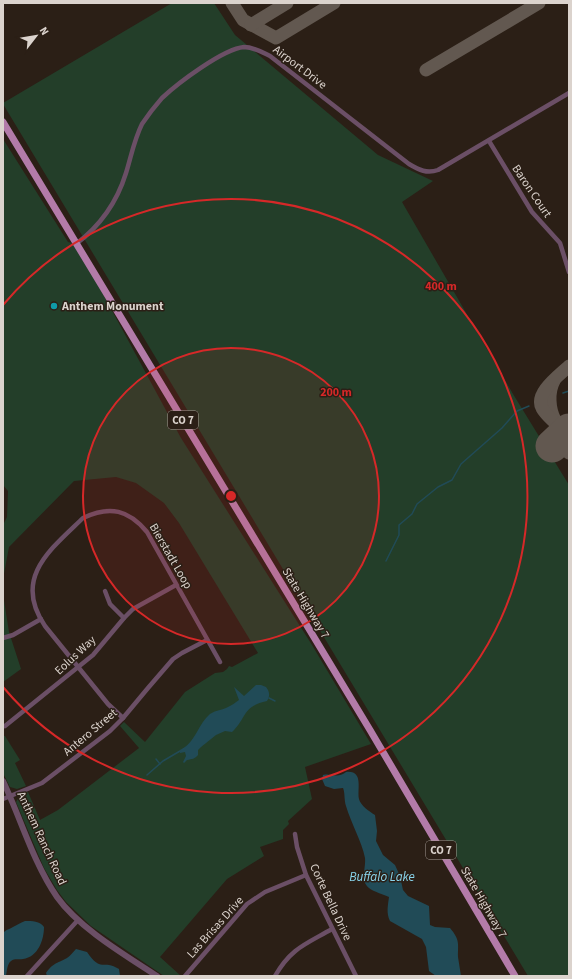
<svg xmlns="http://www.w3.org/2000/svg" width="572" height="979" viewBox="0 0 572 979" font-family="'Source Sans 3',sans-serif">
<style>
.green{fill:#233e29}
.water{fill:#214b57}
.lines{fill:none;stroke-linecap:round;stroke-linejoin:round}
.stream{stroke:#214b57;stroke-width:1.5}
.taxiway{stroke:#625850;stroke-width:13}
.runway{stroke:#625850;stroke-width:33}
.minor{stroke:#6b4f66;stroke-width:4.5}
.tertiary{stroke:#6b4f66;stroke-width:6}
.primary{stroke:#b37ba9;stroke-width:7}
.ring{fill:none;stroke:#d62828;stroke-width:2}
.culture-dot{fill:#0f9aa8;stroke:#2b1f16;stroke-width:1.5}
.labels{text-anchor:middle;stroke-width:3;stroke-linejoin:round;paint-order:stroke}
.shield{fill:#2b1f16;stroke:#a69d96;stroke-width:1}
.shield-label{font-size:11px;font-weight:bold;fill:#dbd3cd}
.street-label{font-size:12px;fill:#dbd3cd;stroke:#2b1f16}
.poi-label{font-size:12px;font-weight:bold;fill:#dbd3cd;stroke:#2b1f16;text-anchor:start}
.water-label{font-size:13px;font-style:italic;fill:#89d4eb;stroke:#2b1f16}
.centre{fill:#d62828;stroke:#2b1f16;stroke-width:2}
.ring-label{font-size:12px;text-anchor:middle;font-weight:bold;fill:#d62828;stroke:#2b1f16;stroke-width:3;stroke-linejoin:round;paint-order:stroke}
</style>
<rect width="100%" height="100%" fill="#2b1f16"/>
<g class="green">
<polygon points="172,3 214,3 235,35 378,155 433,181 402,202 513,394 569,485 569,976 528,976 3,104 3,103"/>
<polygon points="3,139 68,242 76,244 181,438 312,645 371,744 305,767 312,799 288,821 289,824 283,830 283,839 260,847 264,856 227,879 160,957 181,976 164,976 91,926 66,902 57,890 44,868 16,802 20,795 28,792 40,820 58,810 139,748 120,726 124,722 145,742 185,692 215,673 223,672 227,669 229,666 232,667 258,653 179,523 164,503 136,483 116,477 74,481 9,547 3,579 3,525 7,517 8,491 3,485"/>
<polygon points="3,594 9,632 21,669 3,682"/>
<polygon points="3,736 5,736 20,760 15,763 26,786 17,789 10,787 3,773"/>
</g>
<g class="water">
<path d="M256,685h5l5,2c4,5 4,9 1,14 -25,5 -20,17 -35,31l-7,-1 -9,4 -15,12 -3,3v5c-3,4 -6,4 -11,5l-3,3 -1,-1 3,-6 -1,-4 -5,1v-3c15,-7 17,-23 28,-34 5,-6 13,-5 20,-9 4,-2 7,-4 11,-7l-5,-13 10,9z"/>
<path d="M346,772c18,-2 11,17 13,27 1,6 11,13 16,16l2,16 -1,10 7,14 12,10 5,11 3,14 5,6 21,10 1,19 5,2 15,1c10,12 8,15 8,29 1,6 2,13 3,19h-25l-7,-5 -3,-24 -4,-8 -32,-18c-4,-8 -2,-16 -1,-24 -6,-3 -15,-5 -20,-9 -9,-7 -3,-20 -4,-30 -3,-16 -14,-35 -19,-52 -2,-6 -1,-14 -3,-18l-9,1 -9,-3 -3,-7 1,-4c9,-2 14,4 23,-3z"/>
<path d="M25,921c7,0 15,0 19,6 0,13 -6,30 -21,32 -4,1 -8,-1 -12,2 -4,3 -4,10 -5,15h-3l1,-44c3,-3 6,-3 9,-5 4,-2 7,-4 12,-6z"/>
<path d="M76,949l11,3c14,21 16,7 32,17l1,7h-73l-1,-3c7,-10 10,-9 21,-15 3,-2 6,-6 9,-9z"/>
</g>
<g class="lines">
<g class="stream">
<polyline points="563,393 569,391"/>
<polyline points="386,561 399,535 399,525 412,514 417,504 438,487 452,480 461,464 502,428 517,411 529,406"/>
<polyline points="269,698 275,701"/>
<polyline points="156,759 160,764"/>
<polyline points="147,775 163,761 180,751"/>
</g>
<g class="taxiway">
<polyline points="232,3 243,20 276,38 334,3"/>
<polyline points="251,25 287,3"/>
<polyline points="426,70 539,3"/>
<path d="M554,381c-6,11 -5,28 1,39"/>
<path d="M566,432c-7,-6 -20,-16 -24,-24 -8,-15 18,-33 27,-42"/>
<polyline points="561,437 569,453"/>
</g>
<polyline class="runway" points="552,446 569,430"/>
<g class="minor">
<polyline points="489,141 532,212 560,243 569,272"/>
<path d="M76,244c24,-18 41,-42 50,-71 5,-16 8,-33 16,-49 6,-9 13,-18 20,-26 16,-15 61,-49 82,-51 10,0 18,5 26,9l139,108c10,6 18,10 29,6l131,-77"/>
<polyline points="105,591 110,604 124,618"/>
<polyline points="3,638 13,635 41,619"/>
<path d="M123,718l-15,-14 -63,-78c-33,-48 6,-77 38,-108 27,-13 46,-8 64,14l73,130"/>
<polyline points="5,726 93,655 124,618 133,609 176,585"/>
<polyline points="3,799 42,783 110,731 123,718 148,688 173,659 182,653 207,640"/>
<polyline points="295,834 297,847 306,875 356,976"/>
<polyline points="27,976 78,920"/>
<polyline points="185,976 247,904 265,892 306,875"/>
<path d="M275,976c16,-28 31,-32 57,-47"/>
</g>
<path class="tertiary" d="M3,781c18,38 30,81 54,116 22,31 68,58 100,79"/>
<polyline class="primary" points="3,122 370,730 515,976"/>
</g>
<circle cx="231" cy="496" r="148" fill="#d62828" fill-opacity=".12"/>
<g class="ring">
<circle cx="231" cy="496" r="148"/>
<path d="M3 305A297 297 0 1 1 3 687"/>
</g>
<circle class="culture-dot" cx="54" cy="306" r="4"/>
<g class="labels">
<g class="shield">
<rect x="168" y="411" width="30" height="18" rx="3"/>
<rect x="426" y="841" width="30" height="18" rx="3"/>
</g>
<g class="shield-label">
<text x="183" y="424">CO 7</text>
<text x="441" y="854">CO 7</text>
</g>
<g class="street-label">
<text transform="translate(300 67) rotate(37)" y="4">Airport Drive</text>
<text transform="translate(532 191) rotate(56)" y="4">Baron Court</text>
<text transform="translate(171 556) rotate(60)" y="4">Bierstadt Loop</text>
<text transform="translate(306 603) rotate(59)" y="4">State Highway 7</text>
<text transform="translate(75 655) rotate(-43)" y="4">Eolus Way</text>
<text transform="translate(90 732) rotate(-40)" y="4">Antero Street</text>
<text transform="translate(42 838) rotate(65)" y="4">Anthem Ranch Road</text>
<text transform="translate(331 902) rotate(65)" y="4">Corte Bella Drive</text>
<text transform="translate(484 902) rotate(60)" y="4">State Highway 7</text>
<text transform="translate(215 927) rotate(-48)" y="4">Las Brisas Drive</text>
</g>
<g class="poi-label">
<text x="62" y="310">Anthem Monument</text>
</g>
<g class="water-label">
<text x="382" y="881">Buffalo Lake</text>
</g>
</g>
<circle cx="231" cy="496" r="6" class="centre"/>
<g class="ring-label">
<text x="441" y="290">400 m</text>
<text x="336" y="396">200 m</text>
</g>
<rect width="572" height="979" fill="none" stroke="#dbd3cd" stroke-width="8"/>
<g transform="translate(36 36) rotate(59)" stroke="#2b1f16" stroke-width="3" paint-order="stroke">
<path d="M0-3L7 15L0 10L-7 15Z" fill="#dbd3cd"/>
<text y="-6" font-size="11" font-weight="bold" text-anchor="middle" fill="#dbd3cd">N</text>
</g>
</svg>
